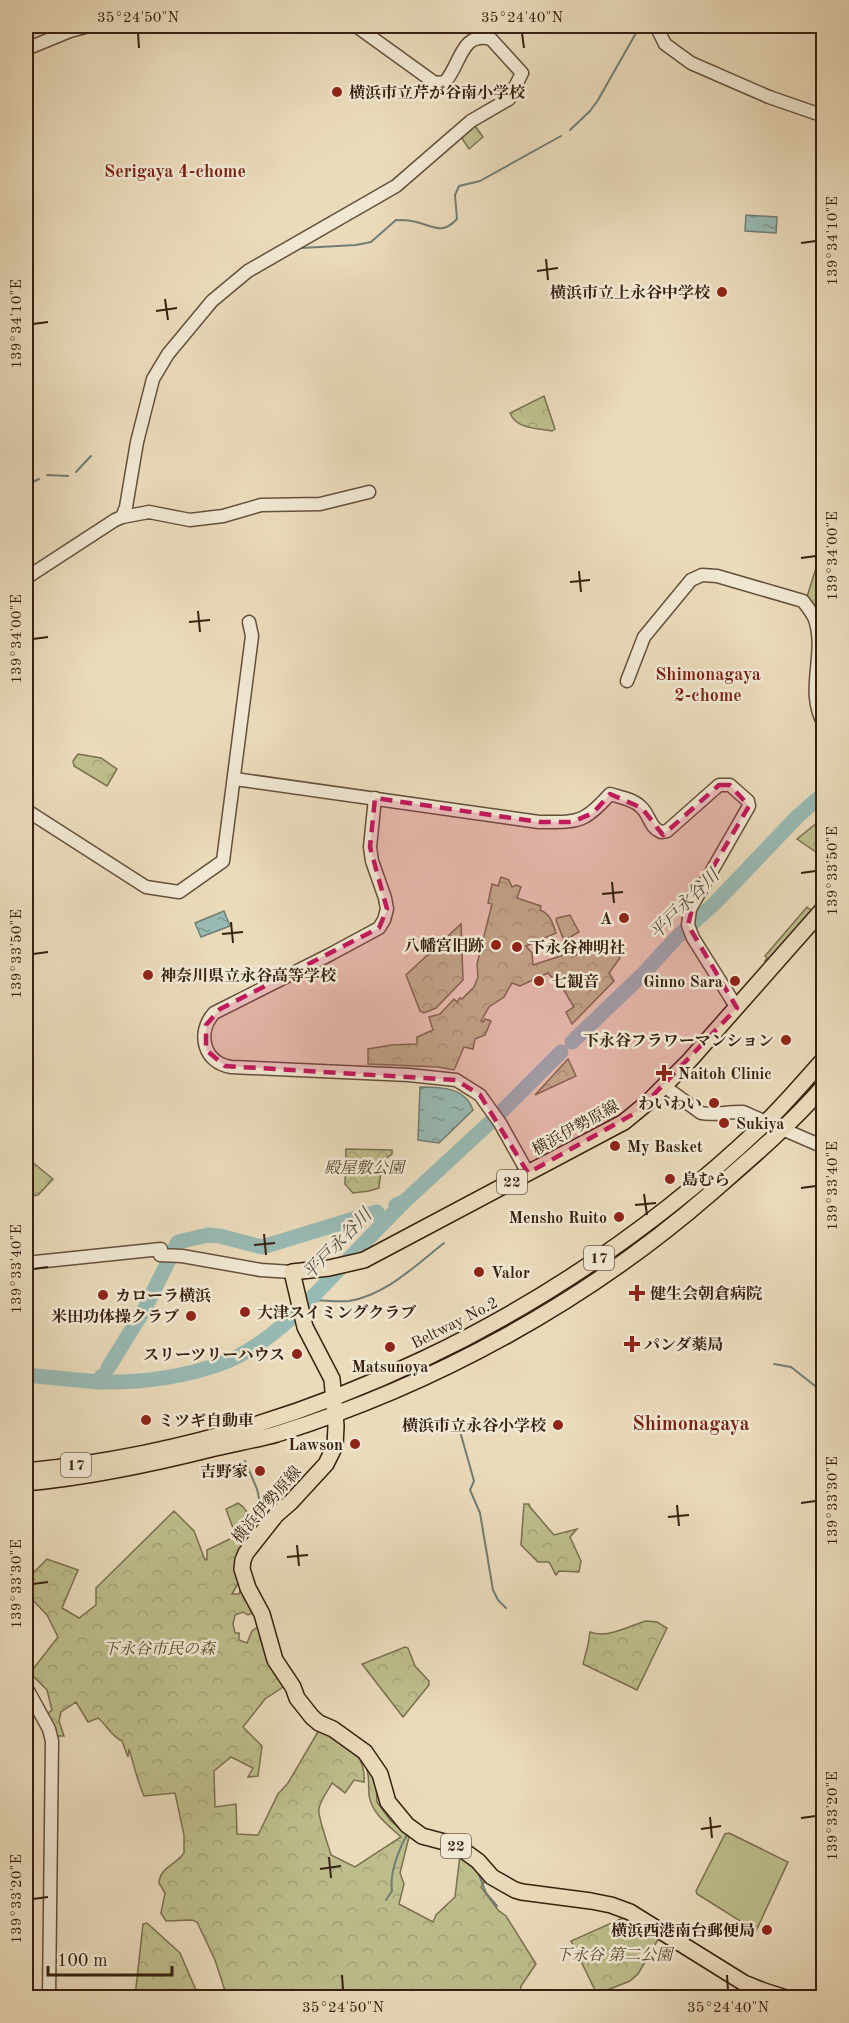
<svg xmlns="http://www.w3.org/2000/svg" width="849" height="2023" viewBox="0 0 849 2023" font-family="'Old Standard TT','Noto Serif JP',serif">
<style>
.grass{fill:#bdbe8c;stroke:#7a704e;stroke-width:1.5}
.forest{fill:url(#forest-crowns);stroke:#7a704e;stroke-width:1.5}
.water{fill:url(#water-ripples);stroke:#717d72;stroke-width:1.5}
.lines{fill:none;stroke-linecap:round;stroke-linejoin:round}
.stream{stroke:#717d72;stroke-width:2}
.river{stroke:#98bab4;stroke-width:15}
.tertiary-casing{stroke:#64503a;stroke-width:15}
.primary-casing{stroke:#37210f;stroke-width:18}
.tertiary{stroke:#f1e8d3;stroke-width:12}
.primary{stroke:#eadbbb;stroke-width:15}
.marked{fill:#c2185b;fill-opacity:0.2;stroke:#c2185b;stroke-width:4.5;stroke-dasharray:12 8;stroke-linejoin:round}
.ticks{fill:none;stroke:#37210f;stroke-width:2}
.poi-dot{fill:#8f2418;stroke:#f1e8d3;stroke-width:2}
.labels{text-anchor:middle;stroke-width:5;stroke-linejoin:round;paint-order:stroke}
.shield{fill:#f1e8d3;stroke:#6f5d4a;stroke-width:1.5}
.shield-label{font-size:15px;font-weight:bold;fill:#37210f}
.poi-label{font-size:16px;font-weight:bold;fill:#37210f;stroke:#f1e8d3;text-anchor:start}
.street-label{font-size:16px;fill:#37210f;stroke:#f1e8d3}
.park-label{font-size:16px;font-style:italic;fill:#58482e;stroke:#f1e8d3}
.neighbourhood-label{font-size:18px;font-weight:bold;fill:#7a1f14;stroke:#f1e8d3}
.water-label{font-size:18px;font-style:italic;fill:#544f41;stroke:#f1e8d3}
.quarter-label{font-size:20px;font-weight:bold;fill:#7a1f14;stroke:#f1e8d3}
.neatline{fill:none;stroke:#37210f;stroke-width:2}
.ticks-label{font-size:15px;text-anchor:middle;fill:#37210f}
</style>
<defs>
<pattern id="forest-crowns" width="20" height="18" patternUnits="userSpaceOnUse" patternTransform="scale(1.5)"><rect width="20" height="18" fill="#bdbe8c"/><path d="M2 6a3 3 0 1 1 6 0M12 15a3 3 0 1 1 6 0" fill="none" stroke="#a3a378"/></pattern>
<pattern id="water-ripples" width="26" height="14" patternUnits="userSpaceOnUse" patternTransform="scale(1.5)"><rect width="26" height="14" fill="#98bab4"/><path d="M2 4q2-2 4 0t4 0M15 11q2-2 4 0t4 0" fill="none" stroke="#7d9791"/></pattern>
</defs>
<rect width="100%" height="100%" fill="#eadbbb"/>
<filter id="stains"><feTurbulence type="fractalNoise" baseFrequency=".00333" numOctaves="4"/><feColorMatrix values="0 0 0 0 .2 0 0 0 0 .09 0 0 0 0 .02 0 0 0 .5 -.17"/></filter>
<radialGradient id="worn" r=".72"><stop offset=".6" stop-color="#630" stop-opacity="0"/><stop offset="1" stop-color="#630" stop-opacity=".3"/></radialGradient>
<g class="grass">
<polygon points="807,907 813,912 768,963 765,961 767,958 765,956"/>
<polygon points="729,1833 788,1862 756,1931 697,1894 696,1891 725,1834"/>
</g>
<g class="forest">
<polygon points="473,123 483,137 469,149 459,134"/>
<path d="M544,396l11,33 -3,2c-15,-3 -36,-2 -42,-18z"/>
<polygon points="816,568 823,570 823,637 806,600"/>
<polygon points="78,754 101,758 117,769 107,786 74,766 73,761"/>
<polygon points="823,818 823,845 819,854 797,839"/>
<path d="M501,877l8,3 3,7 4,-2 5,2 -4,11 24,8 -1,4c11,4 13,14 16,23l-30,13 6,7 1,12 37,-12 2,4 35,-17 13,18 -11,15 5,8 -42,43 -6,-12 8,-5 -9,-15 -17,-19 -28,13 -8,-3 -8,14 -15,10 -8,14 2,1 2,-3 6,2 -6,14 -10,4 -2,10 -9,-2 -10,23 -16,-3 -70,-3v-15l24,-4 25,-1v-7l16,-7 -4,-13 11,-3 14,-15 3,3 3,-4 2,1 12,-12 4,-10 -1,-13 15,-60 -4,-1 4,-19 6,2z"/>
<polygon points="570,915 579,932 567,939 563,938 556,920 557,918"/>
<polygon points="461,924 463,980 436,1008 424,1013 420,1011 406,975"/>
<polygon points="568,1059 576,1076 535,1095"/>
<polygon points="346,1149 392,1150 392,1154 385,1159 381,1170 379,1188 369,1191 353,1193 345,1184"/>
<polygon points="31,1161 53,1179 38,1195 26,1197 26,1168"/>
<path d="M238,1503c28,17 7,70 -6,91h7l2,-5 15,22 -8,4 -5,-3 -8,3 -2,9 2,9h4v7l8,3 5,-12 7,-5 6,26 18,35 -18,12 -22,28 19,19 -4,30 -10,1 5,-9 -22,-11 -17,14 1,36 21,-3 1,30 21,1 20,-41 10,-11 31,-53c10,4 30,15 37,24 6,6 9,19 8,28l-10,-2 -9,13 -13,-10c-4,8 -12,17 -13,26 -2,6 10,38 12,46l24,12 46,-30c-12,-11 -30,-24 -32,-42 -1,-12 1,-21 -5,-33l4,2 8,21 1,17 13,18 19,17 -9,36 4,11 -5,20 34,18 3,-7 19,-18 5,-42 27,23 -6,9 17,23 8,6 30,48 -15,22 -2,11h-292l-12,-37 -18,-38 -5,-2 -26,1 -5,-8 4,-20 -6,-10c1,-16 17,-18 25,-30v-18l-9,-42 -31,3c-7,-16 -10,-31 -15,-47l-1,8 -6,-16c-12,-6 -14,-15 -24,-23l-10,4 -12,-20 -15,10 -2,9 5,15h-6l-12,-21 6,-5 -5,-20 -17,-17 28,-36 -11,-22 -21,-22 8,-14 -3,-4 16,-16 31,11 -16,38 17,10 17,-13v-17l78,-77 20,20 11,29 2,-1v-9l29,-14 -10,-27z"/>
<polygon points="524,1504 529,1504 530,1507 554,1535 577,1529 570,1537 581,1561 579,1572 559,1571 556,1575 549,1562 538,1562 521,1545"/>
<path d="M646,1621l11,1 10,6 -30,62 -54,-26 5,-19 2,-13c18,7 38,-6 56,-11z"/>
<polygon points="405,1647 408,1648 415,1666 429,1681 429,1685 403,1717 362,1664"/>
<polygon points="627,1916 659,1938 638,1974 630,1981 597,1994 571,1941"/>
<polygon points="147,1923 180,1953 199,1997 135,1997 143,1924"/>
</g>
<g class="water">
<polygon points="746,215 777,217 776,233 745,231"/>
<polygon points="224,911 230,926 201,937 195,923"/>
<path d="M420,1087c21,0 45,0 53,23l-34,33 -21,-3z"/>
</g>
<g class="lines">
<g class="stream">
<polyline points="570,130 590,111 598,100 640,26"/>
<path d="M301,248l55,-3 15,-3 25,-22c5,0 11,0 15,1 21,3 29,16 46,-2l-2,-24 4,-9 21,-5 81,-45"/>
<polyline points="76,472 91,456"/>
<polyline points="47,475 68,476"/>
<polyline points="26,485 39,479"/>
<path d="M311,1300c12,0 26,2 38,1 37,-6 67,-36 95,-58"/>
<polyline points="774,1364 791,1367 824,1393"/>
<polyline points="456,1417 474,1481 470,1490 480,1513 493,1590 498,1600 506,1608"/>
<polyline points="245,1461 257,1489 264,1520"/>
<polyline points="478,1872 486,1893 497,1906"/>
<path d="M386,1900l6,-9c-3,-18 7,-42 16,-58"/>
</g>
<g class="river">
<polyline points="572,1042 643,974 677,937 715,903 796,818 824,793"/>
<polyline points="396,1205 405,1201 499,1114 561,1052"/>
<polyline points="108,1368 145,1308 178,1242 208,1235 220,1236 262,1247 377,1212"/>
<polyline points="26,1375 98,1382 102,1376"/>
<path d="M98,1382c42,1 82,-4 122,-18 50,-18 88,-62 124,-100 20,-21 40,-42 61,-63"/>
</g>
<g class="tertiary-casing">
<g id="tertiary">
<polyline points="656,26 665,44 691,63 769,97 824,116"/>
<polyline points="26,49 70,31 89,26"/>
<polyline points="122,517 149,512 190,520 223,516 261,505 320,504 369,492"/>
<path d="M26,578l89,-58 7,-3 4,-10 11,-65 16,-63 15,-25 44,-53 36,-30 148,-85 75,-65 38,-22 13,-26 -31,-34c-30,-8 -30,25 -46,43l-10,1 -79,-57"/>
<path d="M627,681l17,-44 47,-57 11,-5 15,1 86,25c4,5 8,11 11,16 14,35 -10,73 10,107"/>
<path d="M235,779l304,43c39,0 44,2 71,-28 9,3 23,5 31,13 9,8 8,20 20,25l6,-1 52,-46h11l18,16 1,5 -59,103 -2,16 5,13 44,70"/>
<path d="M375,798l-5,49 2,14 13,37 2,11 -3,11 -5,8 -50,27 -115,58c-18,20 -10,50 17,54l178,8 47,5 24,15 20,28 28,50"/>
<polyline points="26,810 146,887 179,892 223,861 252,636 249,622"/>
<path d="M664,1086l37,27c13,3 28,-2 42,-1l81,35"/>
<polyline points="26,1263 161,1249 160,1255 182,1256 261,1270 292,1272"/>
<polyline points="26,1687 49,1729 52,1741 49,1998"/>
</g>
</g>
<g class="primary-casing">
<g id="primary">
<path d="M26,1471c276,-27 538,-156 738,-347 21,-20 40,-43 60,-65"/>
<path d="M26,1483c64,-6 126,-19 189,-35 20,-5 41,-8 62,-14 157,-49 309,-132 434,-241 39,-34 79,-68 113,-107"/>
<polyline points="786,1998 764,1991 744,1983 630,1912 611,1905 591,1901 522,1892 515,1890 492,1877 478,1861 460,1848 452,1844 422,1836 407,1825 388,1802 380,1774 365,1752 333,1729 319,1723 312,1717 297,1698 293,1687 275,1660 262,1614 248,1588 242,1569 243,1560 246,1553 276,1515 291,1502 326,1464 335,1446 336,1426 332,1379 305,1327 292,1272 329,1268 364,1260 624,1122 647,1103 690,1060 824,908"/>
</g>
</g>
<use href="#tertiary" class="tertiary"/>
<use href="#primary" class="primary"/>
</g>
<path class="marked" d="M719,785h11l19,21 -54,92 -7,27 49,83 -100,104 -109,61 -48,-78 -24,-15 -231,-14 -19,-16v-25l14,-16 159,-81 8,-19 -17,-62 5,-49 164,24h33l21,-9 17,-19 32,14 21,27z"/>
<path class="ticks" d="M138,33l1,15M522,33l2,15M801,243l15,-2M546,259l2,21M537,271l21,-3M165,299l3,21M156,311l21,-3M33,324l15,-2M801,558l15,-2M579,571l2,21M570,582l20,-2M198,611l2,21M189,622l21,-2M33,639l15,-2M801,873l15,-2M612,882l2,21M602,894l21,-2M231,922l2,21M222,934l21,-2M33,954l15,-2M801,1188l15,-2M644,1194l3,21M635,1205l21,-2M264,1234l2,21M254,1245l21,-2M33,1269l15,-2M801,1503l15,-2M677,1505l2,21M668,1517l21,-2M297,1545l2,21M287,1557l21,-2M33,1584l15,-2M710,1817l2,21M801,1818l15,-2M701,1829l20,-3M329,1857l2,21M320,1869l21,-3M33,1899l15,-2M342,1975l1,15M727,1975l1,15"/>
<g class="poi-dot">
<circle cx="337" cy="92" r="6"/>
<circle cx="722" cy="292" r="6"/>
<circle cx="624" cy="918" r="6"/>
<circle cx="496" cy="945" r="6"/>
<circle cx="517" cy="947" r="6"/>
<circle cx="148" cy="975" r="6"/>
<circle cx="539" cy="981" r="6"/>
<circle cx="735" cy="981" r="6"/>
<circle cx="786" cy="1040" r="6"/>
<path d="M661 1064h6v6h6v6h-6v6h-6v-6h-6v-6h6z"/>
<circle cx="714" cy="1103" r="6"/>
<circle cx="724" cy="1123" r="6"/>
<circle cx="615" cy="1146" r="6"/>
<circle cx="670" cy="1179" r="6"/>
<circle cx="619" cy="1217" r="6"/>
<circle cx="479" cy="1272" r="6"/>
<path d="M634 1284h6v6h6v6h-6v6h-6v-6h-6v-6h6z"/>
<circle cx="103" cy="1295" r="6"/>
<circle cx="245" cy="1312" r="6"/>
<circle cx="191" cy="1316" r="6"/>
<path d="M629 1335h6v6h6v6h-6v6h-6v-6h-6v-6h6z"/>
<circle cx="390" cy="1347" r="6"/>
<circle cx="297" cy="1354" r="6"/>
<circle cx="146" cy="1420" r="6"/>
<circle cx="558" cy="1425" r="6"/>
<circle cx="355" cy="1444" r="6"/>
<circle cx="260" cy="1471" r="6"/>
<circle cx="767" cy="1930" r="6"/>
</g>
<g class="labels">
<g class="shield">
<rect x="497" y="1170" width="30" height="24" rx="4.5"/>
<rect x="584" y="1246" width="30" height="24" rx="4.5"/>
<rect x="61" y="1453" width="30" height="24" rx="4.5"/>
<rect x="441" y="1834" width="30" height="24" rx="4.5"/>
</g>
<g class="shield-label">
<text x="512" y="1187">22</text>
<text x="599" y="1263">17</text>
<text x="76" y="1470">17</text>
<text x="456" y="1851">22</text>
</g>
<g class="poi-label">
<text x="349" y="98">横浜市立芹が谷南小学校</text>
<text x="710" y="298" text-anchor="end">横浜市立上永谷中学校</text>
<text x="612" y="924" text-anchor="end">A</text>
<text x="484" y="951" text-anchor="end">八幡宮旧跡</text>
<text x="529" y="953">下永谷神明社</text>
<text x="160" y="981">神奈川県立永谷高等学校</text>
<text x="551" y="987">七観音</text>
<text x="723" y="987" text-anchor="end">Ginno Sara</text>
<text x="774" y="1046" text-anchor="end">下永谷フラワーマンション</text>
<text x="678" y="1079">Naitoh Clinic</text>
<text x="702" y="1109" text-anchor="end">わいわい</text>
<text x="736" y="1129">Sukiya</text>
<text x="627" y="1152">My Basket</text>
<text x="682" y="1185">島むら</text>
<text x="607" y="1223" text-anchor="end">Mensho Ruito</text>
<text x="491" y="1278">Valor</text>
<text x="650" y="1299">健生会朝倉病院</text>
<text x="115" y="1301">カローラ横浜</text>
<text x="257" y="1318">大津スイミングクラブ</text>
<text x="179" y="1322" text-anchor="end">米田功体操クラブ</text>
<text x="644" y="1350">パンダ薬局</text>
<text x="285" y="1360" text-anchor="end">スリーツリーハウス</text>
<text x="390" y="1372" text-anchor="middle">Matsunoya</text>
<text x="158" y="1426">ミツギ自動車</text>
<text x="546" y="1431" text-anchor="end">横浜市立永谷小学校</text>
<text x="343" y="1450" text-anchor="end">Lawson</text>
<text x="248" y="1477" text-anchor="end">吉野家</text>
<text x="755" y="1936" text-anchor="end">横浜西港南台郵便局</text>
</g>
<g class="street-label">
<text transform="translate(575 1127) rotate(-29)" y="6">横浜伊勢原線</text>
<text transform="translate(454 1322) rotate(-27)" y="6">Beltway No.2</text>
<text transform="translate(266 1504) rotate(-49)" y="6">横浜伊勢原線</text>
</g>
<g class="park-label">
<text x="364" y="1173">殿屋敷公園</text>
<text x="159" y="1654">下永谷市民の森</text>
<text x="614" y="1960">下永谷 第二公園</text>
</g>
<g class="neighbourhood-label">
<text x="175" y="177">Serigaya 4-chome</text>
<text x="708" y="680">Shimonagaya<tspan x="708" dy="21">2-chome</tspan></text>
</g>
<g class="water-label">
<text transform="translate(684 904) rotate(-45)" y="6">平戸永谷川</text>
<text transform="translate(337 1244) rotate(-46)" y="6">平戸永谷川</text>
</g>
<g class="quarter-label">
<text x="691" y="1430">Shimonagaya</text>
</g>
</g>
<rect width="849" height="2023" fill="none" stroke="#eadbbb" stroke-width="66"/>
<path d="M48 1966v9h124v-9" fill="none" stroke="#37210f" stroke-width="3"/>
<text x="57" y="1966" font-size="18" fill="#37210f" stroke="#f1e8d3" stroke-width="4.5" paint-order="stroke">100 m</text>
<rect x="33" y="33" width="783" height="1957" class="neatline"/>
<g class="ticks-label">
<text x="138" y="22">35°24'50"N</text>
<text x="522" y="22">35°24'40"N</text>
<text transform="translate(832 241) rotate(-90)" y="5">139°34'10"E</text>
<text transform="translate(16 324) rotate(-90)" y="5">139°34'10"E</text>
<text transform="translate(832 556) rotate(-90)" y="5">139°34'00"E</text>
<text transform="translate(16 639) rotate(-90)" y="5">139°34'00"E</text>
<text transform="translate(832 871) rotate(-90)" y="5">139°33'50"E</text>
<text transform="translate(16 954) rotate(-90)" y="5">139°33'50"E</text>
<text transform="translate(832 1186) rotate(-90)" y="5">139°33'40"E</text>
<text transform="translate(16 1269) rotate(-90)" y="5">139°33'40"E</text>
<text transform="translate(832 1501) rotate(-90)" y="5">139°33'30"E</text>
<text transform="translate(16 1584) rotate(-90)" y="5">139°33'30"E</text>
<text transform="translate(832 1816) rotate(-90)" y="5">139°33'20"E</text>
<text transform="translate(16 1899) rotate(-90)" y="5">139°33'20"E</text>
<text x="343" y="2012">35°24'50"N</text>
<text x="728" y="2012">35°24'40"N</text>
</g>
<rect width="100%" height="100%" filter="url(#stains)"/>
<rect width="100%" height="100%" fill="url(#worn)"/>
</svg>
